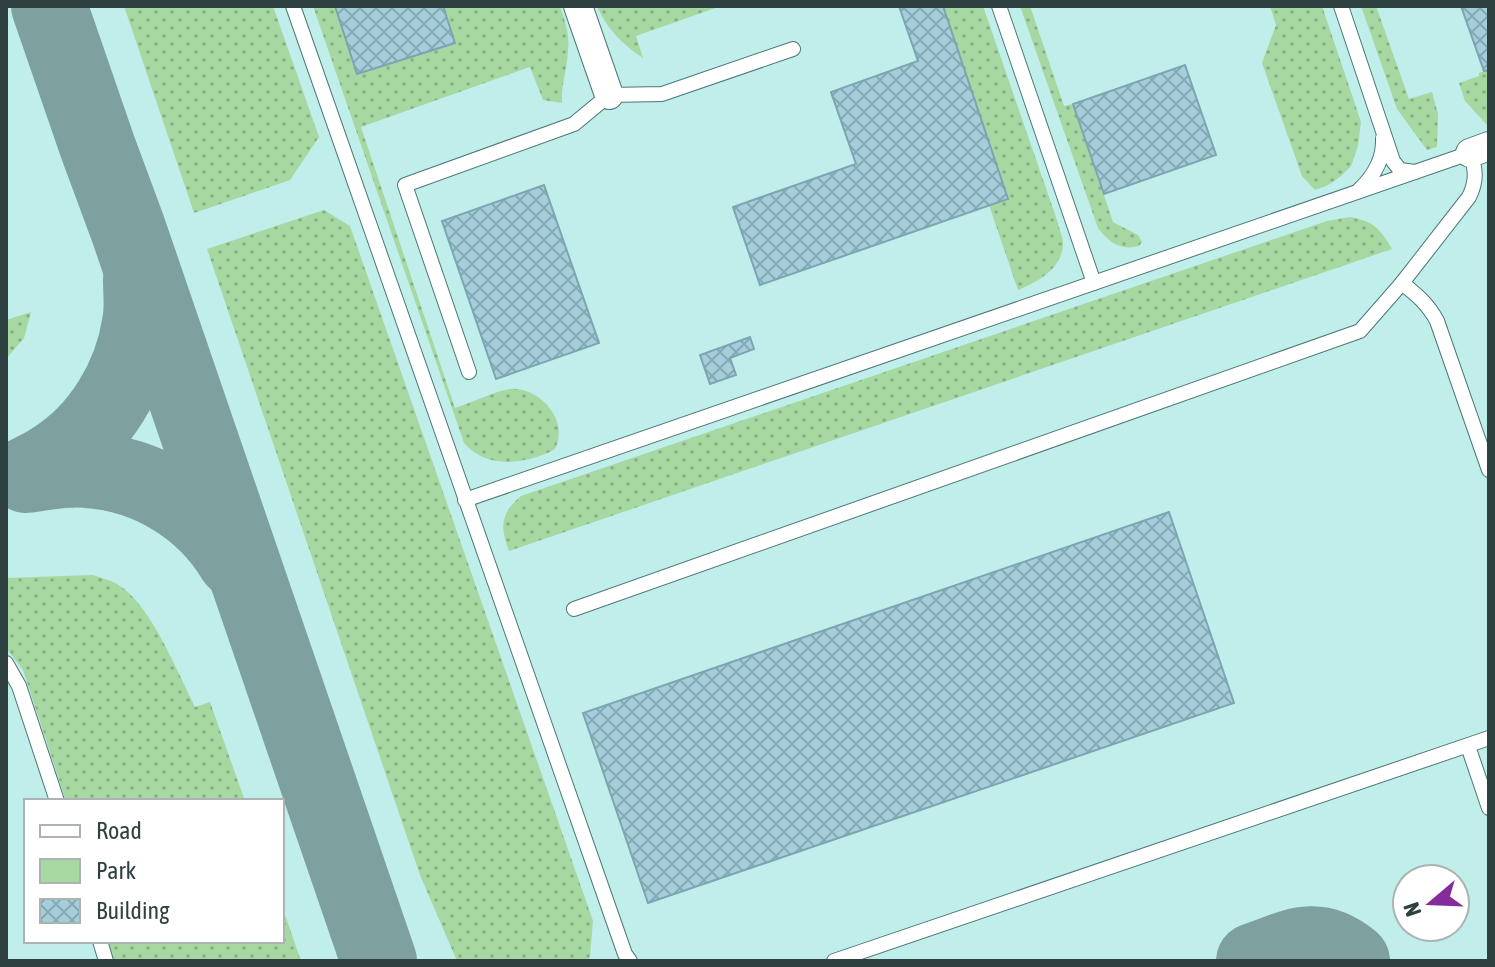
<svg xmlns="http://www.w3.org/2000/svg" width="1495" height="967" viewBox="0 0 1495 967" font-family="'Asap Condensed',sans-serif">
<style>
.green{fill:url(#green-dots)}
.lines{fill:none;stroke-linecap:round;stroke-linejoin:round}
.taxiway{stroke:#7ea09e;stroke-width:76}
.building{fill:url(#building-cross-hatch);stroke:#7ca5b1;stroke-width:2}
.lane-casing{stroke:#4c7775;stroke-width:16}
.street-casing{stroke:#4c7775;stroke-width:30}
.lane{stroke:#fff;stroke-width:14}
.street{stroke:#fff;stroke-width:28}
</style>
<defs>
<pattern id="green-dots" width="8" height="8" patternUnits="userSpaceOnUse" patternTransform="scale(2)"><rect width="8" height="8" fill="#a7d8a1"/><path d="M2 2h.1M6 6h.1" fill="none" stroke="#88b185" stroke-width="1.8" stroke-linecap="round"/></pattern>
<pattern id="building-cross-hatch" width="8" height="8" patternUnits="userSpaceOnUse" patternTransform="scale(2)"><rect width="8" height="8" fill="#a4cedb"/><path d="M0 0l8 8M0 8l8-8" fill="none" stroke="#86a9b3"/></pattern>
</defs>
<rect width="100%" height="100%" fill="#bfeeeb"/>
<g class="green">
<polygon points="124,6 273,6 319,137 290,180 194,213"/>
<path d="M313,6h22l22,68 98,-31 -12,-37h117c5,15 10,29 8,45 -1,18 -7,34 -6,52l-19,-3 -13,-33 -169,60 94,281c16,-5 41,-17 55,-19 19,-2 39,13 46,30 4,10 4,22 -2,31 -29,14 -67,20 -90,-7z"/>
<path d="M597,6h124l-85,30 7,22c-20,-13 -37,-30 -46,-52z"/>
<path d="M943,6h40l75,217c1,6 5,14 5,20 0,25 -25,39 -45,47l-29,-85 19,-6z"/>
<path d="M1020,6h10l34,100 9,-2 40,118 25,13 4,7 -3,4c-18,5 -31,-4 -41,-18z"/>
<polygon points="1270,6 1322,6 1361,122 1358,146 1351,166 1340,177 1328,185 1315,190 1302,176 1262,63 1276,25"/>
<polygon points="1361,6 1376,6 1409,99 1432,92 1438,114 1437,147 1427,150 1397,109"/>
<polygon points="1489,70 1489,127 1465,101 1459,83 1479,76 1479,73"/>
<polygon points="324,210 350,226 593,921 590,956 588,961 457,961 420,875 207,249"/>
<path d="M1350,217c25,5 29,11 42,32l-883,302c-9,-25 -9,-37 12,-55l806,-275z"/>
<polygon points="31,312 24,338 6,359 6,320"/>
<path d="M93,575c8,3 17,5 24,9 34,20 60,88 78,123l15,-5 35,99h-179l-43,-131 -17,-22v-70z"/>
<polygon points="282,906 301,961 113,961 108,941 282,941"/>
</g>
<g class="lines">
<g class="taxiway">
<polyline points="49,6 98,148 128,229 379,961"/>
<path d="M141,279c0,15 2,30 -1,44 -8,54 -40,108 -87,137 -9,6 -18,10 -27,15 20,-3 41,-7 61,-5 61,4 117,38 148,90"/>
<path d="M1254,961c38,-13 62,-30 98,0"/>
</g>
</g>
<g class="building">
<polygon points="335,6 443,6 455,43 357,74"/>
<polygon points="899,6 943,6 1008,199 760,285 733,207 856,164 831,92 918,61"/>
<polygon points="1461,6 1489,6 1489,70 1484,71"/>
<polygon points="1185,65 1216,155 1104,194 1073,104"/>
<polygon points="544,185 599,343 496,379 442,221"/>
<polygon points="750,337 754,349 730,358 736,375 710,384 700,355"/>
<polygon points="1169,512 1234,703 648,903 583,713"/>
</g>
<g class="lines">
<g class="lane-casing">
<g id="lane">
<polyline points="293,6 625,954 630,961"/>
<polyline points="999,6 1094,283"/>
<polyline points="1341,6 1393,161 1400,170 1415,172"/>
<path d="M1359,190c15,-14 25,-32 24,-52"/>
<path d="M1402,283c15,12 26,21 35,38l52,149"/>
<polyline points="469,372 405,185 574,124 609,95 662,94 793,49"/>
<path d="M465,500l1005,-347c6,16 7,28 -1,44l-67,86 -42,48 -786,278"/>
<polyline points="6,663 19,686 57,801"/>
<polyline points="1468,746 1489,808"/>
<polyline points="100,941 106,961"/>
<polyline points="834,961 1489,738"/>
</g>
</g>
<g class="street-casing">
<g id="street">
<polyline points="578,6 609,95"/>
<polyline points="1470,153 1489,146"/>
</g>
</g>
<use href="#lane" class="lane"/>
<use href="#street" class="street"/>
</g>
<rect width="1495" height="967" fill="none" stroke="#2e4140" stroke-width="16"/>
<rect x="24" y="799" width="260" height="144" fill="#ffffff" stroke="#abb3b3" stroke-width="2"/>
<rect x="40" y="825" width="40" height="12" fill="#ffffff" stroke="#abb3b3" stroke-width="2"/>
<text x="96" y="839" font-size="24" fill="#2e4140">Road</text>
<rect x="40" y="859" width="40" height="24" fill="#a7d8a1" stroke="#abb3b3" stroke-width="2"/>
<text x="96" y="879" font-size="24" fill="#2e4140">Park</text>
<rect x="40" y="899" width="40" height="24" fill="url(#building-cross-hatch)" stroke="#abb3b3" stroke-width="2"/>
<text x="96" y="919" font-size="24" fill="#2e4140">Building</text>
<g transform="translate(1431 903) rotate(251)"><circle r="38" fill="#ffffff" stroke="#abb3b3" stroke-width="2"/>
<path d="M0-6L14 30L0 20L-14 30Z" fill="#832c9a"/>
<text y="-12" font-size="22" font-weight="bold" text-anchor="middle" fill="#2e4140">N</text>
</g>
</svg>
